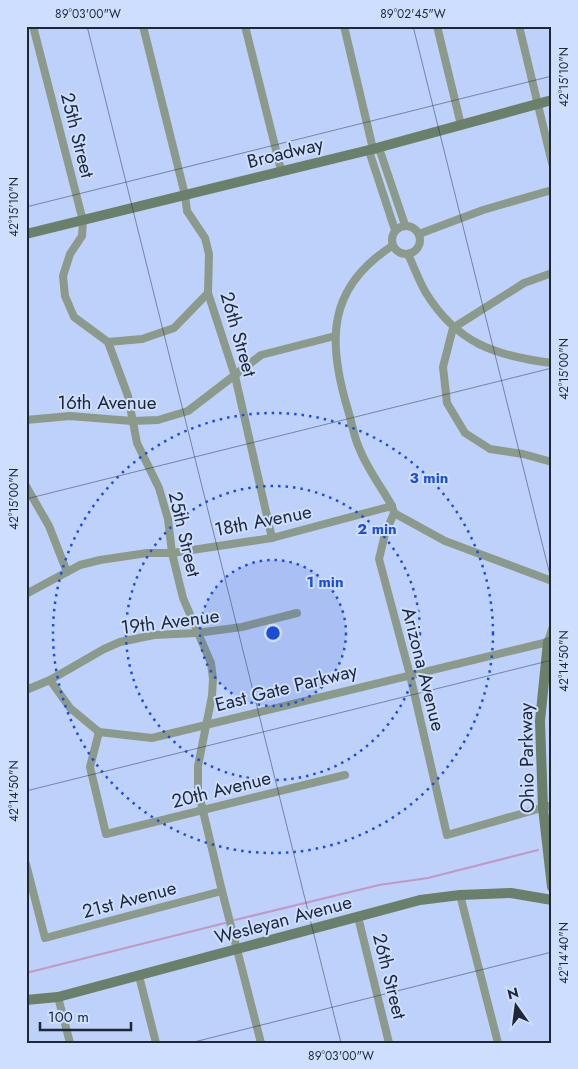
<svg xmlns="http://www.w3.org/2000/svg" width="578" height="1069" viewBox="0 0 578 1069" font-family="Jost,sans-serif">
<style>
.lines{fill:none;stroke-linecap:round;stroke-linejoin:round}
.stream{stroke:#c398c6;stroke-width:2}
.street{stroke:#8c9a8b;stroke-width:8}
.secondary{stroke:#6a806a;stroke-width:10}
.ticks{fill:none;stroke:#1f2736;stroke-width:1;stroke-opacity:0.45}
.ring{fill:none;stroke:#1d4ed8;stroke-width:2.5;stroke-dasharray:2.5 5}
.labels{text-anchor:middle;stroke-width:4;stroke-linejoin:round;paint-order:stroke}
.street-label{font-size:19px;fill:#1f2736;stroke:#cedeff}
.centre{fill:#1d4ed8;stroke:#cedeff;stroke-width:2.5}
.ring-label{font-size:15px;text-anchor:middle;font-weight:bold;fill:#1d4ed8;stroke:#cedeff;stroke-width:4;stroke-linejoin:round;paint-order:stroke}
.neatline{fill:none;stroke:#1f2736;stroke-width:2}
.ticks-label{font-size:12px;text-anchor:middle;fill:#1f2736}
</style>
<rect width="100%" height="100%" fill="#bdd1fa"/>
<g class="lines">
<g class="stream">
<polyline points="235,920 379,885 428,878 538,850"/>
<polyline points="26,973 225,923"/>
</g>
<g class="street">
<polyline points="33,26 83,221 82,236 70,254 63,276 65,296 74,317 108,342 128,396 137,443 159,488 168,519 172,553 183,598 211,663 213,679 212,696 198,766 198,790 222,891 261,1043"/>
<polyline points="143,26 185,195 187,211 205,238 209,254 208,293 235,376 272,538"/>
<polyline points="245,26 281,170"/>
<polyline points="344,26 373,149"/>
<polyline points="437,26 461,125"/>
<polyline points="519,26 552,163"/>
<polyline points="373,149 370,154 395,230"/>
<polyline points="373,149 380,151 405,225"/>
<circle cx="406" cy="240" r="14"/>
<polyline points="419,234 483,210 552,190"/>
<path d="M392,246c-65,42 -65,95 -44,164 4,13 6,28 12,40 8,20 22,38 32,56l2,7 51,28 107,40"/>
<path d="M408,254c6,13 11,27 18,39 31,50 69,63 126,70"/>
<polyline points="552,273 524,283 453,328 443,367 447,403 465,433 490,449 523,454 552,462"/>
<polyline points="108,342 142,339 174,328 208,293"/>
<polyline points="26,420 70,416 132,421 158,420 188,411 261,355 335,336"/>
<polyline points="26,486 49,526 67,572"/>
<polyline points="394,513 385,534 379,559 410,675 447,835 552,805"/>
<polyline points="26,594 80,565 100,560 147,553 172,553 272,538 392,506"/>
<polyline points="50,680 70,708 99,732 152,738 548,642 552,629"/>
<polyline points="26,690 50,680 104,649 120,642 154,635 197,633 242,627 297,613"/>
<polyline points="99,732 90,767 106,834 345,775"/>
<polyline points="26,864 45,938 222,891"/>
<polyline points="460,895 498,1043"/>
<polyline points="358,917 389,1043"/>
<polyline points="139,976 156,1043"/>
<polyline points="58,997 70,1043"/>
</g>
<g class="secondary">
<polyline points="26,234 373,149 552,100"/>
<polyline points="552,641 548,642 540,721 543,808 552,887"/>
<polyline points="26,1000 58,997 420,900 460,895 511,893 552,900"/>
</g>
</g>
<path class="ticks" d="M87,26l254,1017M413,26l139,557M26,207l526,-131M26,499l526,-131M26,791l526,-131M190,1043l362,-91"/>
<circle cx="273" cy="633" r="73" fill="#1d4ed8" fill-opacity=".12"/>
<g class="ring">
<circle cx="273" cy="633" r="73"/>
<circle cx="273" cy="633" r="147"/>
<circle cx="273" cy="633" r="220"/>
</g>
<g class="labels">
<g class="street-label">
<text transform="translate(78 135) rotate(76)" y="7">25th Street</text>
<text transform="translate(285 152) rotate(-14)" y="7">Broadway</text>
<text transform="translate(239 334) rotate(74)" y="7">26th Street</text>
<text x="107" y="409">16th Avenue</text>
<text transform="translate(263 520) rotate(-11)" y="7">18th Avenue</text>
<text transform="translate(185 534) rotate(77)" y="7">25th Street</text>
<text transform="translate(170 621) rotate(-7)" y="7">19th Avenue</text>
<text transform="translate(424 669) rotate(76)" y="7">Arizona Avenue</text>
<text transform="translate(286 687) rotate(-14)" y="7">East Gate Parkway</text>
<text transform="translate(526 758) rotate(-91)" y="7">Ohio Parkway</text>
<text transform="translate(221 789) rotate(-14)" y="7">20th Avenue</text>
<text transform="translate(129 899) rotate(-15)" y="7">21st Avenue</text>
<text transform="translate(283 919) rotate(-15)" y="7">Wesleyan Avenue</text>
<text transform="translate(390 976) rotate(76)" y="7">26th Street</text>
</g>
</g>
<circle cx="273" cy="633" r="8" class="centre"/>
<g class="ring-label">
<text x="429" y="483">3 min</text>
<text x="377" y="534">2 min</text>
<text x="325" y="587">1 min</text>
</g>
<rect width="578" height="1069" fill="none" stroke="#cedeff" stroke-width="55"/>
<g transform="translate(516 1006) rotate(346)" stroke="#cedeff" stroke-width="4" paint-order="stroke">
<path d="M0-4L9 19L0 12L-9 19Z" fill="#1f2736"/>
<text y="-8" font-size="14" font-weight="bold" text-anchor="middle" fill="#1f2736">N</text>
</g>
<path d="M40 1022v8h91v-8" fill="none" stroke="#1f2736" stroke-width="2.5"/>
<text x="48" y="1022" font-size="15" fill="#1f2736" stroke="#cedeff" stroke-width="4" paint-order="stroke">100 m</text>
<rect x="28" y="28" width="522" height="1014" class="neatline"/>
<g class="ticks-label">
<text x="88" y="18">89°03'00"W</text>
<text x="413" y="18">89°02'45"W</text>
<text transform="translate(564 77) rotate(-90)" y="4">42°15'10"N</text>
<text transform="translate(14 207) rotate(-90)" y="4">42°15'10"N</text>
<text transform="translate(564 369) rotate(-90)" y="4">42°15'00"N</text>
<text transform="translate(14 499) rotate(-90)" y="4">42°15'00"N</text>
<text transform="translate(564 661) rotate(-90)" y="4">42°14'50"N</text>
<text transform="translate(14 791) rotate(-90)" y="4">42°14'50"N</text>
<text transform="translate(564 953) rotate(-90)" y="4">42°14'40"N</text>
<text x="341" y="1060">89°03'00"W</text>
</g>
</svg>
